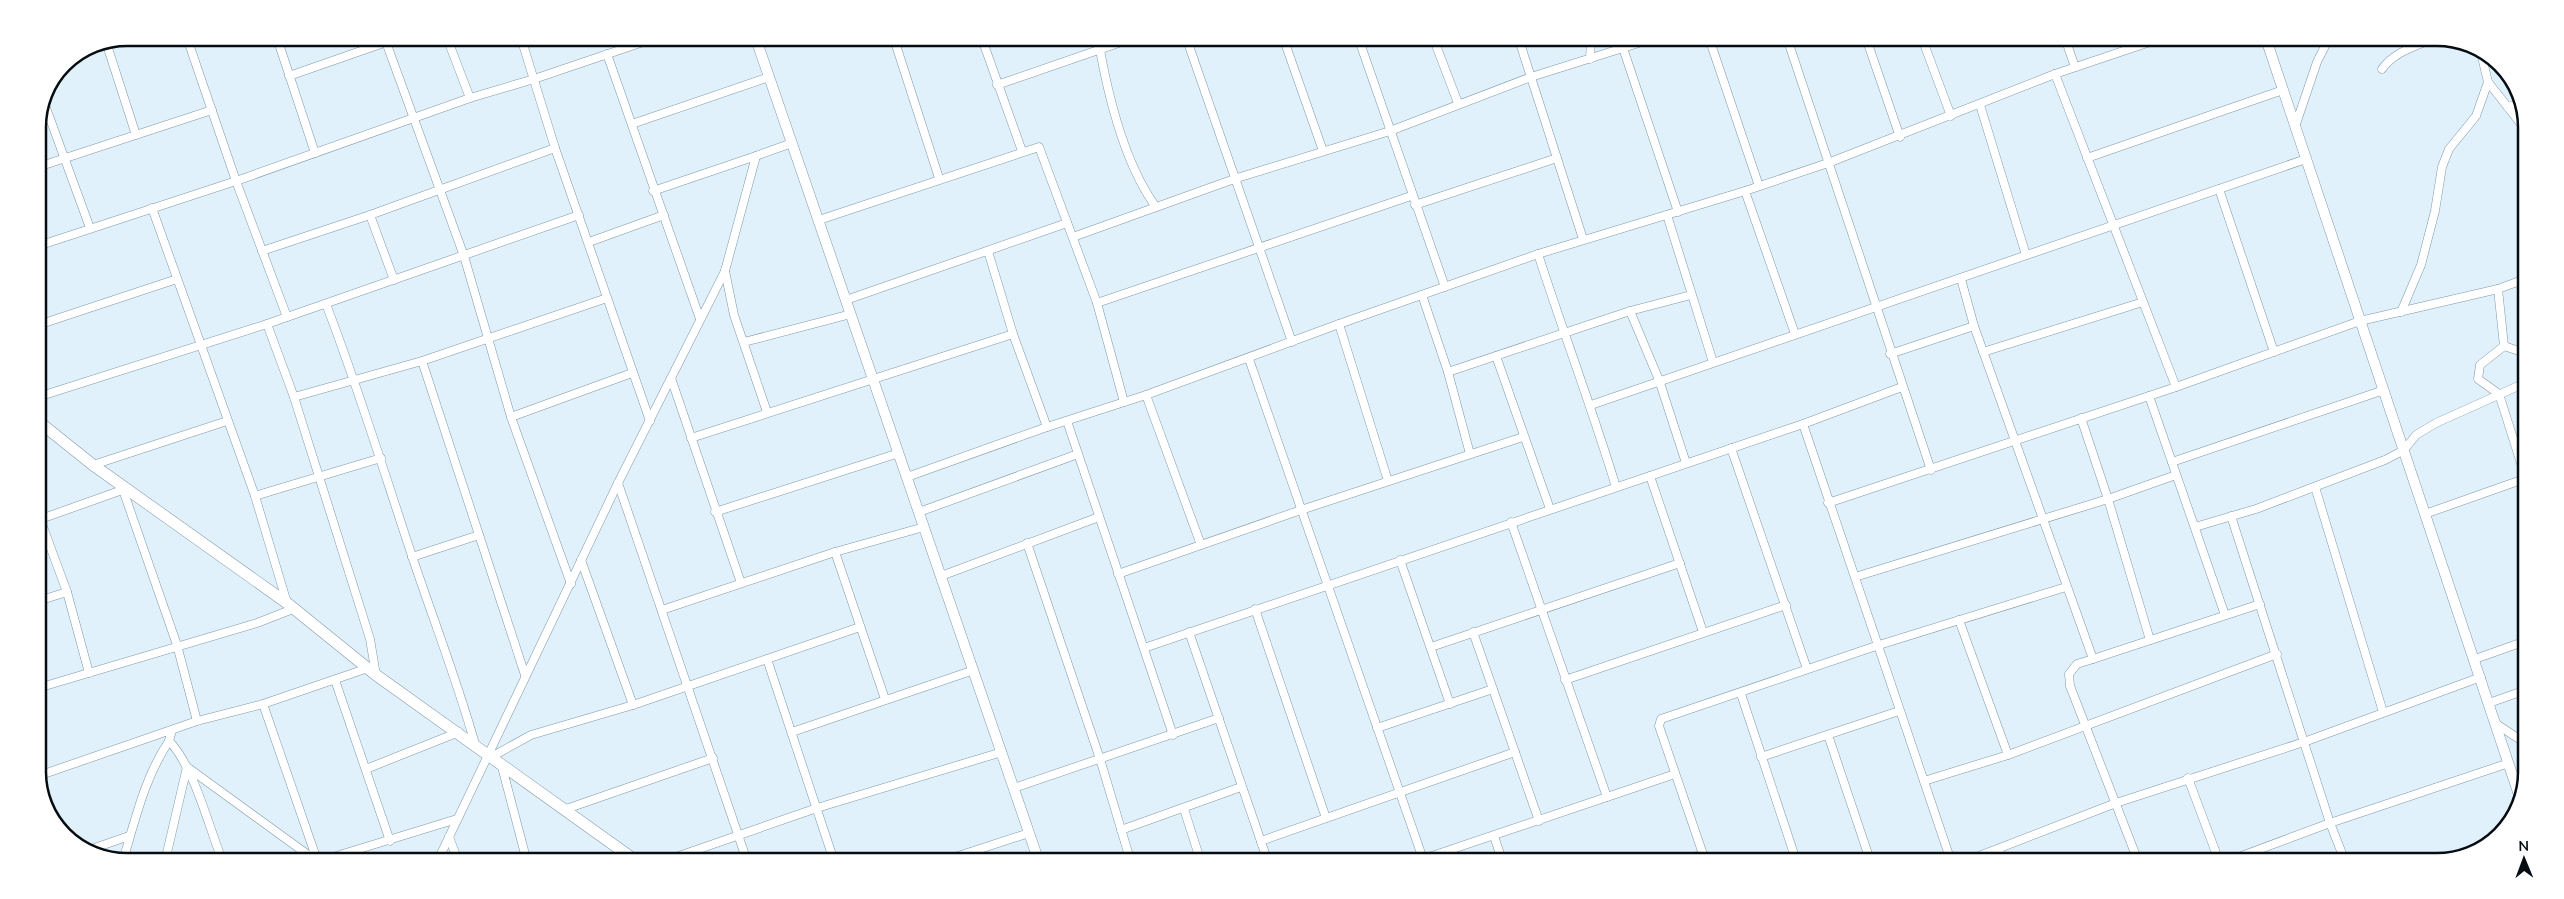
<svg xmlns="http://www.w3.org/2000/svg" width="2564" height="899" viewBox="0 0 2564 899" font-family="Mulish,sans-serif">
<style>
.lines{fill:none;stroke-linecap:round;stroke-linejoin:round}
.minor-casing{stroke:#7f98a8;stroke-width:9}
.tertiary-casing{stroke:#7f98a8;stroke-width:11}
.secondary-casing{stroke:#7f98a8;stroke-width:12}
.minor{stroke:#fff;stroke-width:8}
.tertiary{stroke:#fff;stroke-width:10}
.secondary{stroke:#fff;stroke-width:11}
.rim{fill:none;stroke:#050d13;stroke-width:2.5}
</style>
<rect width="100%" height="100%" fill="#e1f1fc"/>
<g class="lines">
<g class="minor-casing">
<g id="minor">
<polyline points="187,38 236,181 287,317"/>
<polyline points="277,38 315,153"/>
<polyline points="447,38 470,98"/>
<polyline points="521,38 555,148 650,421"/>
<polyline points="894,39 939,178"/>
<polyline points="982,39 1022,151"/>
<polyline points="1187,40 1292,342"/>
<polyline points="1284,40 1323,151"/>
<polyline points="1359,40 1445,287"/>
<polyline points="1434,40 1458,103"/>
<polyline points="1519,40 1583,239"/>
<polyline points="1710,41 1759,186"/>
<polyline points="1788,41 1931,470"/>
<polyline points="1867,41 1900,137"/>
<polyline points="1923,41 1951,116"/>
<polyline points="2066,41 2075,67"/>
<polyline points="106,42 136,135"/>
<polyline points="386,42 464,256 511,417 571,584"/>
<polyline points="1623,48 1678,212"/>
<path d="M1100,50c9,49 26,116 56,157"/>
<polyline points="607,54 700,319"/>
<polyline points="1590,59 1591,40"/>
<path d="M2382,69c11,-15 26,-20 43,-27"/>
<polyline points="2055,74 2176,387"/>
<polyline points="289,76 398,38"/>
<polyline points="2488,82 2521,124 2526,135"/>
<polyline points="997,85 1130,39"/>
<polyline points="45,105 90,228"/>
<polyline points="1980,105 2026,255"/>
<polyline points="2508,107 2520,104"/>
<polyline points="632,124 769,77"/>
<polyline points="2295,127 2317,62 2327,42"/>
<polyline points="2087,158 2283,90"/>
<polyline points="38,167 212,110"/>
<polyline points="2219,189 2274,352"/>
<polyline points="653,191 756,156"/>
<polyline points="1745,191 1795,334"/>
<polyline points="1415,205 1557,158"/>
<polyline points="152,208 255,496 287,603"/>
<polyline points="370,215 394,280"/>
<polyline points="1667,215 1713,362"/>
<polyline points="819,220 1039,147 1097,303 1124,402"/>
<polyline points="1073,237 1237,178 1390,131 1531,77 1645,41"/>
<polyline points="589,242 664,215"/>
<polyline points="38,246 236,181 470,98 534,79 652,39"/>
<polyline points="262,251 370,215 555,148"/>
<polyline points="988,251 1013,334 1047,427"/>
<path d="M1538,254c25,78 54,154 78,233"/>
<polyline points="725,271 734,315 767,412"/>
<polyline points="1961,279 1974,326 2093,659"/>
<polyline points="2498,289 2504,346 2480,365 2478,379 2499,394 2524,473"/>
<polyline points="1422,295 1448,372 1470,454"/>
<polyline points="846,300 1067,223"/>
<polyline points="1097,303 1411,196"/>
<path d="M326,304c32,83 58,168 86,252 21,63 45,124 63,188"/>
<polyline points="1630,311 1659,380 1686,463"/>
<polyline points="2401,312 2421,265 2435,211 2442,167 2449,149 2476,116 2488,82 2481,53"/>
<polyline points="267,324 294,397 370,639 376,675"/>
<polyline points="1339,324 1388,481"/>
<polyline points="38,325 177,279"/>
<polyline points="744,342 851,314"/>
<polyline points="2504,346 2525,353"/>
<polyline points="1983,352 2143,302"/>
<polyline points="1890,354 1974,326"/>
<polyline points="1496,356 1550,509"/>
<polyline points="1249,359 1423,859"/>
<polyline points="422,361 525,675"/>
<polyline points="1448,372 1630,311 1691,295"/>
<polyline points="671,378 741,583"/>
<polyline points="38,380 43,394"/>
<polyline points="1146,395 1201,545"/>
<polyline points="2149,396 2225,615"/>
<polyline points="38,397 267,324 579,215"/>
<polyline points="294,397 422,361 607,298"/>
<polyline points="1591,405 2306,159"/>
<polyline points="511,417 632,373"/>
<polyline points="2081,418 2108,499 2150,640"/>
<polyline points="1067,421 1173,735"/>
<polyline points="1803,424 1951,861"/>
<polyline points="691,438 1013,334"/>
<polyline points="1731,448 1807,669"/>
<polyline points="2172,462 2384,390"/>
<polyline points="93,465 227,421"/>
<polyline points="1650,476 1703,632"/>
<polyline points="907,477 1047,427 1146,395 1339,324 1538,254 1745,191 1828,163 2055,74 2150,42"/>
<polyline points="618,483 746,858"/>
<polyline points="2315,487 2383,712"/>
<polyline points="123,490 177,645 197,721"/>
<polyline points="255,496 381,458"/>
<polyline points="1828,503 2176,387 2360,321 2498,289 2525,279"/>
<polyline points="715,512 899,453"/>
<polyline points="919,512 1078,454"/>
<polyline points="2425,514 2524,479"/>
<polyline points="2231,516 2330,823 2345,861"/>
<polyline points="40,519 67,592 89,673"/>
<polyline points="38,520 125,489"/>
<polyline points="1511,522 1607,797"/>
<polyline points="2195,527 2256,509 2385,460 2404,450 2416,435 2436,423 2525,383"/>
<polyline points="1027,543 1100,759 1130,859"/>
<polyline points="835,552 885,699"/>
<polyline points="412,557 479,535"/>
<polyline points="581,560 633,705"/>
<polyline points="1400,560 1450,704"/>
<polyline points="1118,574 1301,510 1523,437"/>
<polyline points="941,576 1099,517"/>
<polyline points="1855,577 2108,499 2176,475"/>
<polyline points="38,601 67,592"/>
<polyline points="1255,609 1326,818"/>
<polyline points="662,610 835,552 924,527"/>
<polyline points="1959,620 2008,755"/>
<polyline points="1189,632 1267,859"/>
<polyline points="1473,632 1539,821"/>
<polyline points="1431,647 1680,563"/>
<polyline points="1144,648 1803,424 1902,387"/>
<polyline points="767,659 833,858"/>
<polyline points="2475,659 2523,642"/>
<polyline points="335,680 390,841"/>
<polyline points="1565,680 1786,605"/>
<polyline points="38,688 257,623 293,609"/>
<polyline points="1741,694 1796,860"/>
<polyline points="2489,703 2523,691"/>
<polyline points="263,704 316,857"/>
<polyline points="2495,723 2522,741"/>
<polyline points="1377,728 1493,689"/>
<path d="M172,730l-3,11c24,24 39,83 52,116"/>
<polyline points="792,732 974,670"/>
<polyline points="1828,735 1870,860"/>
<polyline points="493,756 531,735 633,705 860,627"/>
<polyline points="1761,757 1899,711"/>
<polyline points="501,763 526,858"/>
<polyline points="366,769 459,732"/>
<polyline points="38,776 197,721 263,704 368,668"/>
<polyline points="2188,778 2219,861"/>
<polyline points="1924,781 2008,755 2277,654"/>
<polyline points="1014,788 1219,718"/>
<polyline points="566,809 713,758"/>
<polyline points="1184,809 1200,859"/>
<polyline points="1121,830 1241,787"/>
<polyline points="1494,836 1502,860"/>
<polyline points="449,837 457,858"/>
<polyline points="1261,841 1515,752"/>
<polyline points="89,850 129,836"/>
<polyline points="1999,850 2003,861"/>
<path d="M124,857c12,-40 21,-80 45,-116"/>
<polyline points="166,857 187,767 311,857"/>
<polyline points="333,857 457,819"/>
<polyline points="439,858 618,483 725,271 756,156 792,143"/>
<polyline points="673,858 817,808 1002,752"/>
<polyline points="949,859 1029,833"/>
<polyline points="1423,859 1675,774"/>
<polyline points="1684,860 1703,854"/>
<polyline points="1705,860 1659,726 1661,719 1879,645 2066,587"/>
<polyline points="1966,861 2116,803 2304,742 2481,677"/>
<polyline points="2138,861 2070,686 2069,674 2077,664 2093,659 2260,604"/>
<polyline points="2228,861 2330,823 2509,763"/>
</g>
</g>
<g class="tertiary-casing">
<g id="tertiary">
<polyline points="756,39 1038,859"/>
<polyline points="2267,42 2521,801"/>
</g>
</g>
<g class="secondary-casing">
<polyline id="secondary" points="38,421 93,465 287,603 376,675 632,858"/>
</g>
<use href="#minor" class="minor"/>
<use href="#tertiary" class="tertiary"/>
<use href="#secondary" class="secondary"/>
</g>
<path d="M0 0H2564V899H0ZM127 46H2437A81 81 0 0 1 2518 127V772A81 81 0 0 1 2437 853H127A81 81 0 0 1 46 772V127A81 81 0 0 1 127 46Z" fill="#fff" fill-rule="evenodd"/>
<path class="rim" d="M127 46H2437A81 81 0 0 1 2518 127V772A81 81 0 0 1 2437 853H127A81 81 0 0 1 46 772V127A81 81 0 0 1 127 46Z"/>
<g transform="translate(2524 859) rotate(359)" stroke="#ffffff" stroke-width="4" paint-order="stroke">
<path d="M0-4L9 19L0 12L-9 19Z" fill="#050d13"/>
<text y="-8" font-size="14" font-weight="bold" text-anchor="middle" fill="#050d13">N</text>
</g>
</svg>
